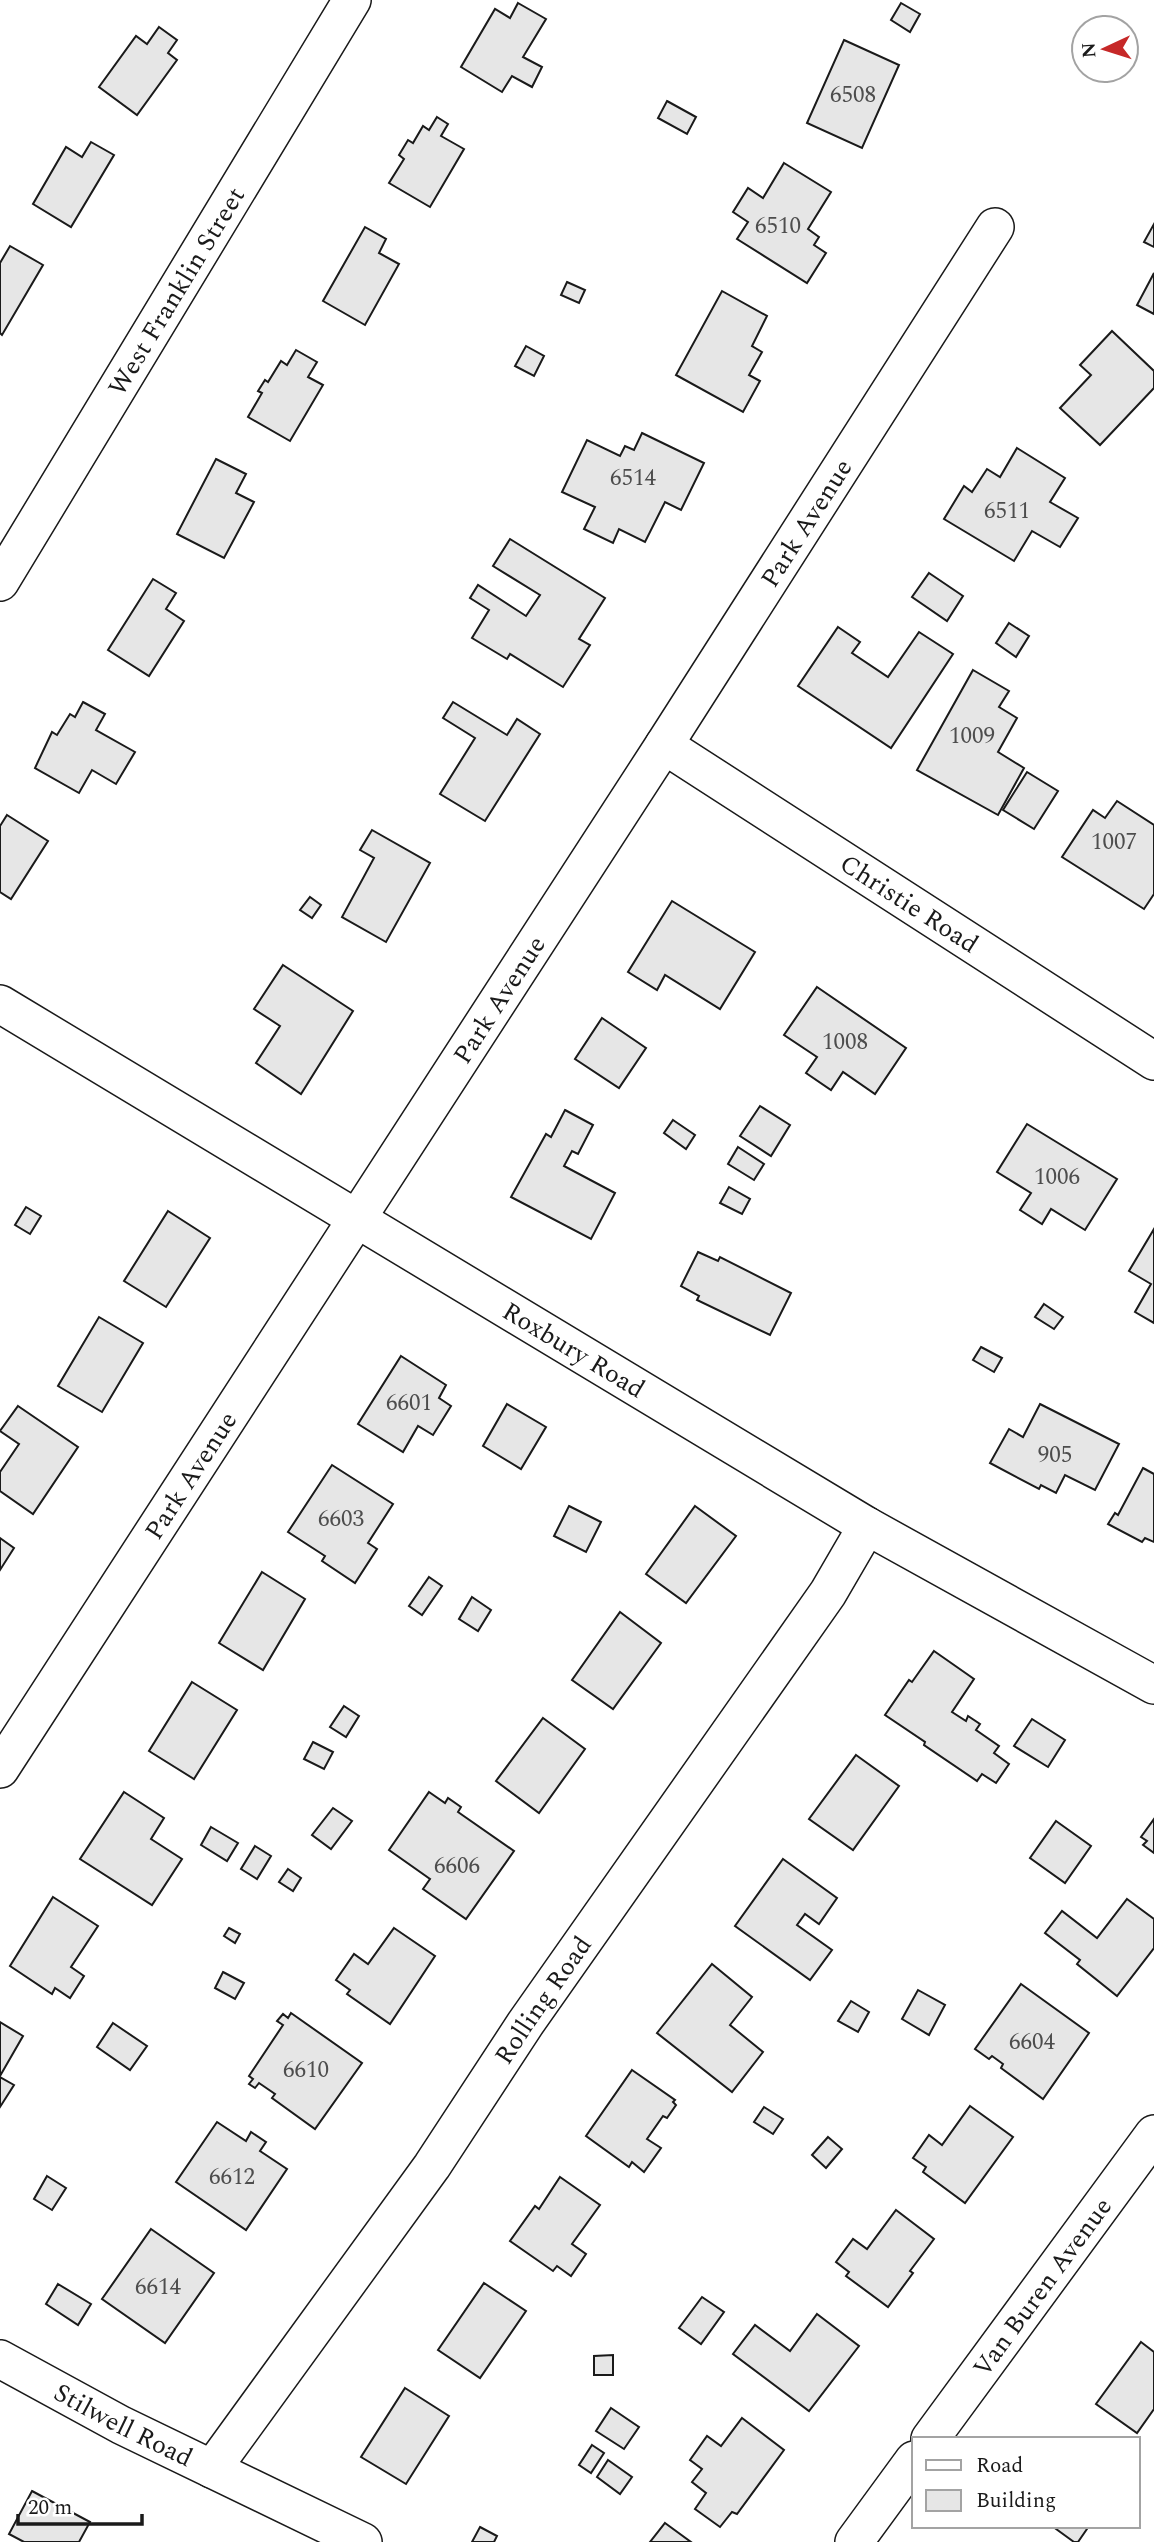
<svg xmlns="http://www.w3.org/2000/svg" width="1154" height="2542" viewBox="0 0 1154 2542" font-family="Spectral,serif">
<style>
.building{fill:#e6e6e6;stroke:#1a1a1a;stroke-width:2}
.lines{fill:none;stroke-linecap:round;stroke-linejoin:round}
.minor-casing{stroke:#1a1a1a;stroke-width:40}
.minor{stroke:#fff;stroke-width:37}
.labels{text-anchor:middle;stroke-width:5;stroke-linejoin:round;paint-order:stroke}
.number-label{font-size:23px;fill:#4d4d4d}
.street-label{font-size:26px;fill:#1a1a1a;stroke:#fff}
</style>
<rect width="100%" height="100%" fill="#fff"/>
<g class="building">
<polygon points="518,3 546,19 523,57 542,67 532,87 512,76 502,92 461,67 495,9 510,18"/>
<polygon points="901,3 920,14 910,32 891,20"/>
<polygon points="159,27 177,40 168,53 177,60 137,115 99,87 136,36 147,44"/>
<polygon points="844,40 899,65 862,148 807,123"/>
<polygon points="667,101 696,117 687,134 658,118"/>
<polygon points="437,117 448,124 441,136 464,149 430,207 389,183 404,159 399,155 408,140 413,143 423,126 429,130"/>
<polygon points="91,142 114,155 71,227 33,204 66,147 82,157"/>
<polygon points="784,163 831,192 808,229 819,237 814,245 826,253 807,283 737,239 748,222 733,212 748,188 763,198"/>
<polygon points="1154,224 1154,247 1144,242"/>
<polygon points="365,227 386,239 379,253 399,264 365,325 323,301"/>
<polygon points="10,246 43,265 2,335 0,333 0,263"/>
<polygon points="1154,273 1154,314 1137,305"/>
<polygon points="567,282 585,290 579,303 561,295"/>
<polygon points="722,291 767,316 752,346 762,352 749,375 760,381 743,412 676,375"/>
<polygon points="1112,331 1154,371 1154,388 1100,445 1060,408 1091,375 1080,365"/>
<polygon points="526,346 544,356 534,376 515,366"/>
<polygon points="296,350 317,362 308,377 323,385 290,441 248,417 262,393 258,391 265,380 268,382 281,361 287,365"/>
<polygon points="642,433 704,463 681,510 665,502 645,542 619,529 613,543 584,529 595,507 562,492 587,440 620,456 625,446 634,450"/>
<polygon points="1017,448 1065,478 1050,502 1078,518 1060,547 1032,531 1014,561 944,519 964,486 972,492 987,469 1000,477"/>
<polygon points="216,459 246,474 236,493 254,502 224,558 177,534"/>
<polygon points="510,539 605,598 579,639 590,645 563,687 510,654 507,659 472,638 489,610 470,598 478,585 526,616 540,595 493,566"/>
<polygon points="929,573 963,596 947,621 912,597"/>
<polygon points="153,579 176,593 166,609 184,621 149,676 108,650"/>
<polygon points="1009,623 1029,636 1016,657 996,643"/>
<polygon points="838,627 860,642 852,653 888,677 919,632 953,654 891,748 798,686"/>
<polygon points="973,670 1009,691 999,707 1017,718 998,752 1024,768 998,815 917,770"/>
<polygon points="83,702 105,714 96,730 135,752 116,784 92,770 79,793 35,768 52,732 57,735 70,714 75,717"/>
<polygon points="453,702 507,735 517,719 540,734 485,821 440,794 475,738 443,718"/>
<polygon points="1027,772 1058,791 1034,829 1003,810"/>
<polygon points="1117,801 1154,825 1154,894 1144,909 1062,857 1093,810 1105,818"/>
<polygon points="7,815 48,841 11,899 0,892 0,826"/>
<polygon points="372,830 430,863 386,942 342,917 374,858 360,850"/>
<polygon points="310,897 321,905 312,918 300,910"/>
<polygon points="672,901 755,952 720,1009 665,975 657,990 628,972"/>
<polygon points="283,965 353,1011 301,1094 256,1063 280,1026 254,1009"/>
<polygon points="817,987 906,1048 875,1094 843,1072 831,1090 806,1073 817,1057 784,1035"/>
<polygon points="602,1018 646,1048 619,1088 575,1059"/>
<polygon points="760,1106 790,1125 771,1156 740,1136"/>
<polygon points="565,1110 593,1125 578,1154 572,1151 564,1166 615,1193 591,1239 511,1197 546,1134 551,1137"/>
<polygon points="673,1120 695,1135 686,1149 664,1133"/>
<polygon points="1027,1124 1117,1179 1085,1230 1051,1209 1042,1224 1020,1210 1031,1193 997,1172"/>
<polygon points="738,1147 764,1164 754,1180 728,1164"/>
<polygon points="729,1187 750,1199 742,1214 720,1203"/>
<polygon points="26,1207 41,1216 30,1234 15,1225"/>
<polygon points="168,1211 210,1238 166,1307 124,1281"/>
<polygon points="1154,1229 1154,1323 1135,1312 1151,1284 1129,1271"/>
<polygon points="698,1252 718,1261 720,1257 791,1293 770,1335 697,1300 699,1296 681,1286"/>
<polygon points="1044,1304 1063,1317 1054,1329 1035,1317"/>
<polygon points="99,1317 143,1343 102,1412 58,1386"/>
<polygon points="981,1347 1002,1358 994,1372 973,1360"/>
<polygon points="401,1356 446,1385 439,1398 451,1406 433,1435 418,1426 403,1452 358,1424"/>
<polygon points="507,1404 546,1427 521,1469 483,1446"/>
<polygon points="1040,1404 1119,1444 1095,1490 1065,1475 1056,1493 1041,1485 1039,1489 990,1463 1009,1429 1023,1437"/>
<polygon points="18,1406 78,1447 33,1514 0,1491 0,1472 19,1444 0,1431"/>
<polygon points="332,1465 393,1504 368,1543 377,1549 355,1583 322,1561 325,1556 288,1532"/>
<polygon points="1143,1468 1154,1474 1154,1542 1145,1538 1142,1542 1108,1524 1115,1513 1118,1515"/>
<polygon points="569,1506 601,1522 586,1552 554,1536"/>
<polygon points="695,1506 736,1536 686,1603 646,1574"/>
<polygon points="0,1538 14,1548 0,1570"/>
<polygon points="262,1572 305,1599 263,1670 219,1643"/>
<polygon points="429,1577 442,1586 422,1615 409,1606"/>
<polygon points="472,1597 491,1610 478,1631 459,1619"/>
<polygon points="620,1612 661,1643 613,1709 572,1680"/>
<polygon points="934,1651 974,1679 952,1712 966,1721 968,1716 980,1724 976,1730 999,1746 994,1753 1009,1764 996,1783 982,1774 977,1781 924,1745 925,1742 885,1715 909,1680 912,1682"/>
<polygon points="192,1682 237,1710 194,1779 149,1751"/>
<polygon points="344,1706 359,1716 346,1737 330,1727"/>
<polygon points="543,1718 585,1749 539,1813 496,1781"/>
<polygon points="1032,1719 1065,1740 1048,1767 1014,1746"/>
<polygon points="313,1742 333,1752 324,1769 304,1759"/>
<polygon points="856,1755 899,1786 853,1850 809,1819"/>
<polygon points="124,1792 164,1818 151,1839 182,1859 152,1905 80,1859"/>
<polygon points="429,1792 445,1803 448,1798 461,1807 458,1812 514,1851 466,1919 423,1889 430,1879 389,1850"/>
<polygon points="333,1808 352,1821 331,1849 312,1835"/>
<polygon points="1154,1819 1154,1853 1143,1845 1147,1841 1141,1837"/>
<polygon points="1056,1821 1091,1846 1065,1883 1030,1858"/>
<polygon points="211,1827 238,1843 227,1861 201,1845"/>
<polygon points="255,1846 271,1856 257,1879 241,1869"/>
<polygon points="783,1859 837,1898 819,1924 805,1914 797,1925 832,1950 810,1980 735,1926"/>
<polygon points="288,1869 301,1878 293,1891 279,1882"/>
<polygon points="53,1897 98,1926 71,1967 84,1976 70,1998 55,1988 52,1994 10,1966"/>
<polygon points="1127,1899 1154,1919 1154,1948 1117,1996 1077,1964 1080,1960 1045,1933 1062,1911 1097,1938"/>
<polygon points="229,1928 240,1934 235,1943 224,1936"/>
<polygon points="394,1928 435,1956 390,2024 347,1994 350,1990 336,1980 354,1954 368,1964"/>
<polygon points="712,1964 752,1997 730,2025 763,2052 732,2092 657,2033"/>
<polygon points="223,1972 244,1983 235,1999 215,1988"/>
<polygon points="1021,1984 1089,2033 1043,2099 1001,2068 1003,2064 992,2056 989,2059 975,2049"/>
<polygon points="918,1990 945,2005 929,2035 902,2019"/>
<polygon points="851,2001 869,2012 858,2032 838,2021"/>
<polygon points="291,2013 362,2063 315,2129 272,2098 275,2094 259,2083 255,2088 249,2084 253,2079 249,2076 283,2025 277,2021 283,2014 288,2018"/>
<polygon points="0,2022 23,2036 0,2076"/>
<polygon points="113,2023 147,2046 130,2070 97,2047"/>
<polygon points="632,2070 675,2100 673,2102 676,2105 667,2118 663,2116 647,2139 661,2148 644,2172 632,2162 629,2167 586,2136"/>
<polygon points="0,2077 14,2085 0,2107"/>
<polygon points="970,2106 1013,2137 965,2203 923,2172 926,2167 913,2158 929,2135 942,2145"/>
<polygon points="764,2107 783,2119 773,2134 754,2122"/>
<polygon points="217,2122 246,2141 251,2132 266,2142 260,2151 287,2169 246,2230 176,2182"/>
<polygon points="828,2137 842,2149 826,2168 812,2155"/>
<polygon points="47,2176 66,2188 52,2210 34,2199"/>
<polygon points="560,2177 600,2205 572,2244 586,2254 571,2276 557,2266 553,2271 510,2241 535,2206 539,2209"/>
<polygon points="896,2210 934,2239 910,2271 913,2273 888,2307 846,2276 849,2272 836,2262 853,2239 867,2249"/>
<polygon points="151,2229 214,2273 165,2343 102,2299"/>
<polygon points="484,2283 526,2311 480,2378 438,2350"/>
<polygon points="58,2284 91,2304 78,2325 46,2304"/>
<polygon points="702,2297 724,2312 701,2344 679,2328"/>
<polygon points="817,2314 859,2346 809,2411 733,2354 755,2325 790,2351"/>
<polygon points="1141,2342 1154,2352 1154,2409 1137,2433 1096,2404"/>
<polygon points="613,2355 613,2375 594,2375 594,2356"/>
<polygon points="405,2388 449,2416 406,2484 361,2457"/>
<polygon points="611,2408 639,2427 624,2449 596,2431"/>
<polygon points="742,2418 784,2450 737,2514 732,2512 720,2527 695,2509 706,2493 692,2482 702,2469 690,2460 707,2436 721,2446"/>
<polygon points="592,2445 604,2453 591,2473 579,2465"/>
<polygon points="608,2460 632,2477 620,2494 597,2477"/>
<polygon points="32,2491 90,2522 79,2542 24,2542 9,2534"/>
<polygon points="665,2523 691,2542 650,2542"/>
<polygon points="1052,2526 1089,2526 1078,2542 1074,2542"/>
<polygon points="480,2527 497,2536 494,2542 472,2542"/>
</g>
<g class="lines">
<g class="minor-casing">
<g id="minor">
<path id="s1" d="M0,582l352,-582"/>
<path id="s2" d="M664,745l490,316"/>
<path id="s3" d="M0,1004l867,522 287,159"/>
<path id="s4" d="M0,1769l664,-1024 331,-518"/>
<path id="s5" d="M0,2359l121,66 242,117"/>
<path id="s6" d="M930,2439l224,-305"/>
<path id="s7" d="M212,2469l220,-303 93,-142 303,-431 39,-67"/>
<polyline points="854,2542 914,2460"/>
</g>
</g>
<use href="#minor" class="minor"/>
</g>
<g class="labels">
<g class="number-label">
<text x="853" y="102">6508</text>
<text x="778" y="233">6510</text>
<text x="633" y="485">6514</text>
<text x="1007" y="518">6511</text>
<text x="972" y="743">1009</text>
<text x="1114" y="849">1007</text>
<text x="845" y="1049">1008</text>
<text x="1057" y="1184">1006</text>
<text x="409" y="1410">6601</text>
<text x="1055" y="1462">905</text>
<text x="341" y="1526">6603</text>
<text x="457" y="1873">6606</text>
<text x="1032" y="2049">6604</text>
<text x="306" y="2077">6610</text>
<text x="232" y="2184">6612</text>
<text x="158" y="2294">6614</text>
</g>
<g class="street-label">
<text dy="9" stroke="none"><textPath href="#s1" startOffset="340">West Franklin Street</textPath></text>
<text dy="9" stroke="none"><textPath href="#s4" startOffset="1484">Park Avenue</textPath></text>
<text dy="9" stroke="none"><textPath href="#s2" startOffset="292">Christie Road</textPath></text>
<text dy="9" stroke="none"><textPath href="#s4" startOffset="917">Park Avenue</textPath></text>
<text dy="9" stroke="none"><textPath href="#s3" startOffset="670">Roxbury Road</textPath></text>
<text dy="9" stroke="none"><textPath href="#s4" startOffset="350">Park Avenue</textPath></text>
<text dy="9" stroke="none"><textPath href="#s7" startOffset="574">Rolling Road</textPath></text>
<text dy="9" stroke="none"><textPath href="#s6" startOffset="189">Van Buren Avenue</textPath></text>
<text dy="9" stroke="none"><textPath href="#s5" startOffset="140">Stilwell Road</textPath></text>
</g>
</g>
<rect x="912" y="2437" width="228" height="91" fill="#ffffff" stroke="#a3a3a3" stroke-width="2"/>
<rect x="926" y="2460" width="35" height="10" fill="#ffffff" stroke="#a3a3a3" stroke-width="2"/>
<text x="976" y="2472" font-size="21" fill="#1a1a1a">Road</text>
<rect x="926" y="2490" width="35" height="21" fill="#e6e6e6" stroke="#a3a3a3" stroke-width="2"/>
<text x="976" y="2507" font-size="21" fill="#1a1a1a">Building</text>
<g transform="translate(1105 49) rotate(266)"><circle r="33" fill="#ffffff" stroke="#a3a3a3" stroke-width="2"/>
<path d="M0-5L12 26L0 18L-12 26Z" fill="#c62828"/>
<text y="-10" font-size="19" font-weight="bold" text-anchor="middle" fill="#1a1a1a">N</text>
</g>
<path d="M18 2514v10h124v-10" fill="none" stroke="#1a1a1a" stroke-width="3.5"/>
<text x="28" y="2514" font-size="21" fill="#1a1a1a" stroke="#ffffff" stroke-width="5" paint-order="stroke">20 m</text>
</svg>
